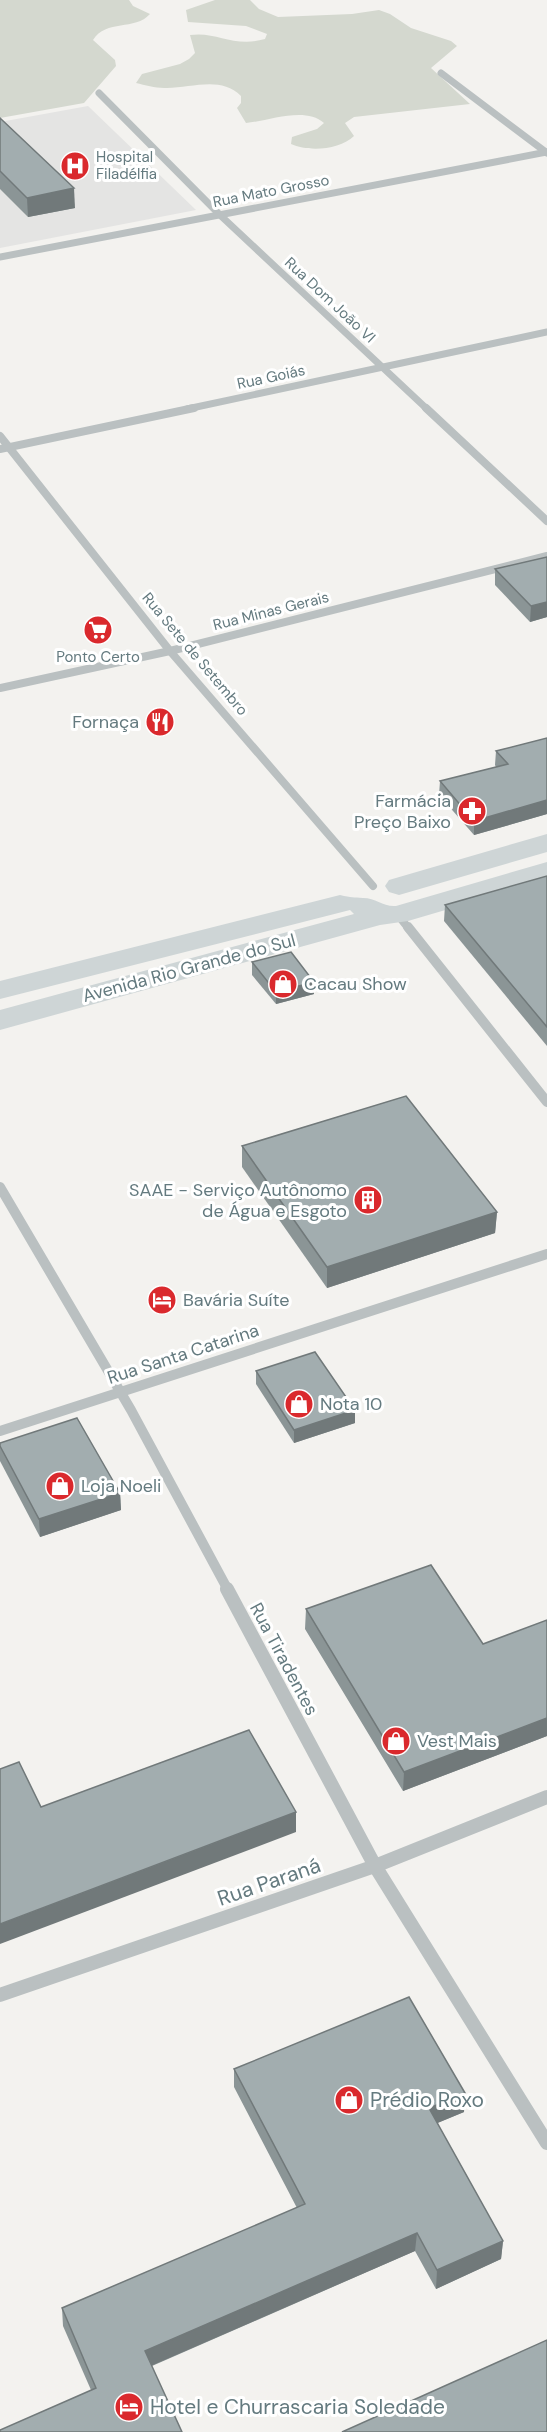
<svg xmlns="http://www.w3.org/2000/svg" width="547" height="2432" viewBox="0 0 547 2432" font-family="'DM Sans',sans-serif">
<style>
.built{fill:#e4e4e3}
.green{fill:#d4d8cf}
.lines{fill:none;stroke-linecap:round;stroke-linejoin:round}
.minor-far3{stroke:#bac0c1;stroke-width:7}
.minor-far2{stroke:#bac0c1;stroke-width:8}
.minor-far1{stroke:#bac0c1;stroke-width:10}
.minor{stroke:#bac0c1;stroke-width:14}
.major{fill:#ced5d6;fill-rule:evenodd}
.wall{fill:#8b9596}
.shaded-wall{fill:#71797a}
.building{fill:#a2adaf;stroke:#71797a;stroke-width:1.5}
.labels{text-anchor:middle;stroke-width:6;stroke-linejoin:round;paint-order:stroke}
.far-poi-label{font-size:15px;fill:#647a7f;stroke:#fff;text-anchor:start}
.far-street-label{font-size:15px;fill:#647a7f;stroke:#fff}
.poi-label{font-size:18px;fill:#647a7f;stroke:#fff;text-anchor:start}
.street-label{font-size:18px;fill:#647a7f;stroke:#fff}
.near-street-label{font-size:21px;fill:#647a7f;stroke:#fff}
.near-poi-label{font-size:21px;fill:#647a7f;stroke:#fff;text-anchor:start}
</style>
<rect width="100%" height="100%" fill="#f3f2ef"/>
<polygon class="built" points="88,106 196,210 0,248 0,122"/>
<g class="green">
<path d="M0,0h129l4,6 17,8c-15,17 -44,5 -57,26l22,20 1,6 -32,37 -84,15z"/>
<path d="M215,0h35l9,9 19,8 74,-3 27,-4 11,4 21,14 40,13 6,5 -26,22 39,36 -116,13 -9,6 9,13c-14,14 -46,16 -63,8l1,-7 25,-8 7,-6c-19,-17 -55,-2 -78,0l-9,-15 4,-5v-7c-21,-21 -51,-7 -77,-8 -9,0 -19,-3 -28,-5l6,-9 38,-10 9,-5 6,-6 -5,-18c27,-4 43,13 75,4l2,-5 -21,-8 -58,-4 -2,-12z"/>
</g>
<g class="lines">
<g class="minor-far3">
<polyline points="441,73 547,153"/>
<polyline points="99,93 220,215 427,409"/>
<polyline points="0,257 547,152"/>
<polyline points="187,409 547,332"/>
</g>
<g class="minor-far2">
<polyline points="426,408 547,521"/>
<polyline points="0,436 170,651 373,886"/>
<polyline points="0,449 194,408"/>
<polyline points="0,688 170,651 547,556"/>
<polyline points="398,915 409,929"/>
</g>
<g class="minor-far1">
<polyline points="408,927 547,1102"/>
<polyline points="0,1187 131,1410 228,1590"/>
<polyline points="0,1431 547,1254"/>
</g>
<g class="minor">
<polyline points="227,1589 375,1866 547,2143"/>
<polyline points="0,1995 375,1866 547,1797"/>
</g>
<g class="major">
<polygon points="547,834 547,852 399,895 389,892 385,886 389,880"/>
<path d="M547,862v18l-139,41 -28,4 -380,105v-20l354,-96 -4,-4 -350,89v-18l340,-86c12,3 13,2 23,3 13,0 20,9 33,8z"/>
</g>
</g>
<g class="wall">
<polygon points="0,118 75,208 28,217 0,189"/>
<polygon points="547,557 547,617 530,622 495,585 495,569"/>
<polygon points="547,738 547,814 474,835 439,795 440,781 496,767 495,765 496,751"/>
<polygon points="547,876 547,1046 444,921 445,905"/>
<polygon points="252,962 314,982 314,994 276,1004 252,975"/>
<polygon points="242,1146 497,1212 495,1233 327,1288 242,1167"/>
<polygon points="256,1371 355,1410 355,1423 294,1443 256,1384"/>
<polygon points="0,1443 120,1493 121,1510 40,1537 0,1461"/>
<polygon points="306,1609 483,1644 547,1620 547,1736 403,1791 305,1629"/>
<polygon points="234,2069 464,2112 437,2123 503,2241 501,2259 436,2289 415,2251 152,2366 91,2390 63,2326 62,2308 297,2208 234,2087"/>
</g>
<g class="shaded-wall">
<polygon points="74,188 75,208 28,217 27,198"/>
<polygon points="547,602 547,617 530,622 531,606"/>
<polygon points="547,800 547,814 474,835 474,821"/>
<polygon points="314,982 314,994 276,1004 276,992"/>
<polygon points="497,1212 495,1233 327,1288 327,1267"/>
<polygon points="355,1410 355,1423 294,1443 294,1430"/>
<polygon points="120,1493 121,1510 40,1537 39,1519"/>
<polygon points="547,1718 547,1736 403,1791 404,1772"/>
<polygon points="296,1812 296,1832 0,1944 0,1924"/>
<polygon points="465,2093 464,2112 428,2127 429,2108"/>
<polygon points="417,2233 415,2251 146,2368 145,2351"/>
<polygon points="503,2241 501,2259 436,2289 437,2270"/>
</g>
<g class="building">
<polygon points="0,118 74,188 27,198 0,171"/>
<polygon points="547,557 547,602 531,606 495,569"/>
<polygon points="547,738 547,800 474,821 440,781 508,764 496,751"/>
<polygon points="547,876 547,1027 445,905"/>
<polygon points="291,952 314,982 276,992 252,962"/>
<polygon points="406,1096 497,1212 327,1267 242,1146"/>
<polygon points="315,1352 355,1410 294,1430 256,1371"/>
<polygon points="77,1418 120,1493 39,1519 0,1446 0,1443"/>
<polygon points="431,1565 483,1644 547,1620 547,1718 404,1772 306,1609"/>
<polygon points="249,1730 296,1812 0,1924 0,1769 19,1762 41,1807"/>
<polygon points="409,1997 465,2093 429,2108 503,2241 437,2270 417,2233 145,2351 182,2432 0,2432 0,2430 96,2388 62,2308 305,2204 234,2069"/>
<polygon points="547,2340 547,2432 342,2432"/>
</g>
<defs>
<g id="hospital-disc" transform="scale(1.5)"><circle r="9.5" fill="#da292d" stroke="#fff"/><path d="M-5-5h3v3.5h4V-5h3V5h-3V1.5h-4V5h-3Z" fill="#fff"/></g>
<g id="supermarket-disc" transform="scale(1.5)"><circle r="9.5" fill="#da292d" stroke="#fff"/><path d="M-6-5.5h2.5l.6 2H6L4.5 2H-2.5L-4.4-4H-6ZM-1.5 3.2a1.3 1.3 0 1 0 .1 0ZM3 3.2a1.3 1.3 0 1 0 .1 0Z" fill="#fff"/></g>
<g id="restaurant-disc" transform="scale(1.5)"><circle r="9.5" fill="#da292d" stroke="#fff"/><path d="M-5-6h1v4h1v-4h1v4h1v-4h1v5L-1.5 .5V6h-2V.5L-5-1ZM5-6V6H3V1.5H1.5Q1.5-4 5-6Z" fill="#fff"/></g>
<g id="pharmacy-disc" transform="scale(1.5)"><circle r="9.5" fill="#da292d" stroke="#fff"/><path d="M-2-6h4v4h4v4h-4v4h-4v-4h-4v-4h4Z" fill="#fff"/></g>
<g id="shop-disc" transform="scale(1.5)"><circle r="9.5" fill="#da292d" stroke="#fff"/><path d="M-5-2.5h2.3a2.7 3.5 0 0 1 5.4 0H5L5.5 6h-11ZM-1.5-2.5h3a1.5 2.3 0 0 0-3 0Z" fill="#fff"/></g>
<g id="building-disc" transform="scale(1.5)"><circle r="9.5" fill="#da292d" stroke="#fff"/><path d="M-4-6H4V6H1V3H-1V6H-4ZM-2.5-4.3h1.7v1.8h-1.7ZM.8-4.3h1.7v1.8H.8ZM-2.5-1h1.7V.8h-1.7ZM.8-1h1.7V.8H.8Z" fill="#fff"/></g>
<g id="hotel-disc" transform="scale(1.5)"><circle r="9.5" fill="#da292d" stroke="#fff"/><path d="M-6-4.5h1.5V1H6V5H4.5V3h-9V5H-6ZM-4 0a1.8 1.8 0 1 1 3.6 0ZM.5 0V-2.5h3Q6-2.5 6 0Z" fill="#fff"/></g>
</defs>
<g fill-rule="evenodd">
<use href="#hospital-disc" x="75" y="166"/>
<use href="#supermarket-disc" x="98" y="630"/>
<use href="#restaurant-disc" x="160" y="722"/>
<use href="#pharmacy-disc" x="472" y="811"/>
<use href="#shop-disc" x="283" y="984"/>
<use href="#building-disc" x="368" y="1200"/>
<use href="#hotel-disc" x="162" y="1300"/>
<use href="#shop-disc" x="299" y="1404"/>
<use href="#shop-disc" x="60" y="1486"/>
<use href="#shop-disc" x="396" y="1741"/>
<use href="#shop-disc" x="349" y="2100"/>
<use href="#hotel-disc" x="129" y="2407"/>
</g>
<g class="labels">
<g class="far-poi-label">
<text x="96" y="162">Hospital<tspan x="96" dy="17">Filadélfia</tspan></text>
<text x="98" y="662" text-anchor="middle">Ponto Certo</text>
</g>
<g class="far-street-label">
<text transform="translate(271 191) rotate(-11)" y="5">Rua Mato Grosso</text>
<text transform="translate(330 300) rotate(43)" y="5">Rua Dom João VI</text>
<text transform="translate(271 377) rotate(-12)" y="5">Rua Goiás</text>
<text transform="translate(271 611) rotate(-14)" y="5">Rua Minas Gerais</text>
<text transform="translate(195 654) rotate(50)" y="5">Rua Sete de Setembro</text>
</g>
<g class="poi-label">
<text x="139" y="728" text-anchor="end">Fornaça</text>
<text x="451" y="807" text-anchor="end">Farmácia<tspan x="451" dy="21">Preço Baixo</tspan></text>
<text x="304" y="990">Cacau Show</text>
<text x="347" y="1196" text-anchor="end">SAAE - Serviço Autônomo<tspan x="347" dy="21">de Água e Esgoto</tspan></text>
<text x="183" y="1306">Bavária Suíte</text>
<text x="320" y="1410">Nota 10</text>
<text x="81" y="1492">Loja Noeli</text>
<text x="417" y="1747">Vest Mais</text>
</g>
<g class="street-label">
<text transform="translate(189 968) rotate(-15)" y="6">Avenida Rio Grande do Sul</text>
<text transform="translate(183 1354) rotate(-18)" y="6">Rua Santa Catarina</text>
<text transform="translate(284 1659) rotate(62)" y="6">Rua Tiradentes</text>
</g>
<g class="near-street-label">
<text transform="translate(269 1882) rotate(-19)" y="7">Rua Paraná</text>
</g>
<g class="near-poi-label">
<text x="370" y="2107">Prédio Roxo</text>
<text x="150" y="2414">Hotel e Churrascaria Soledade</text>
</g>
</g>
</svg>
